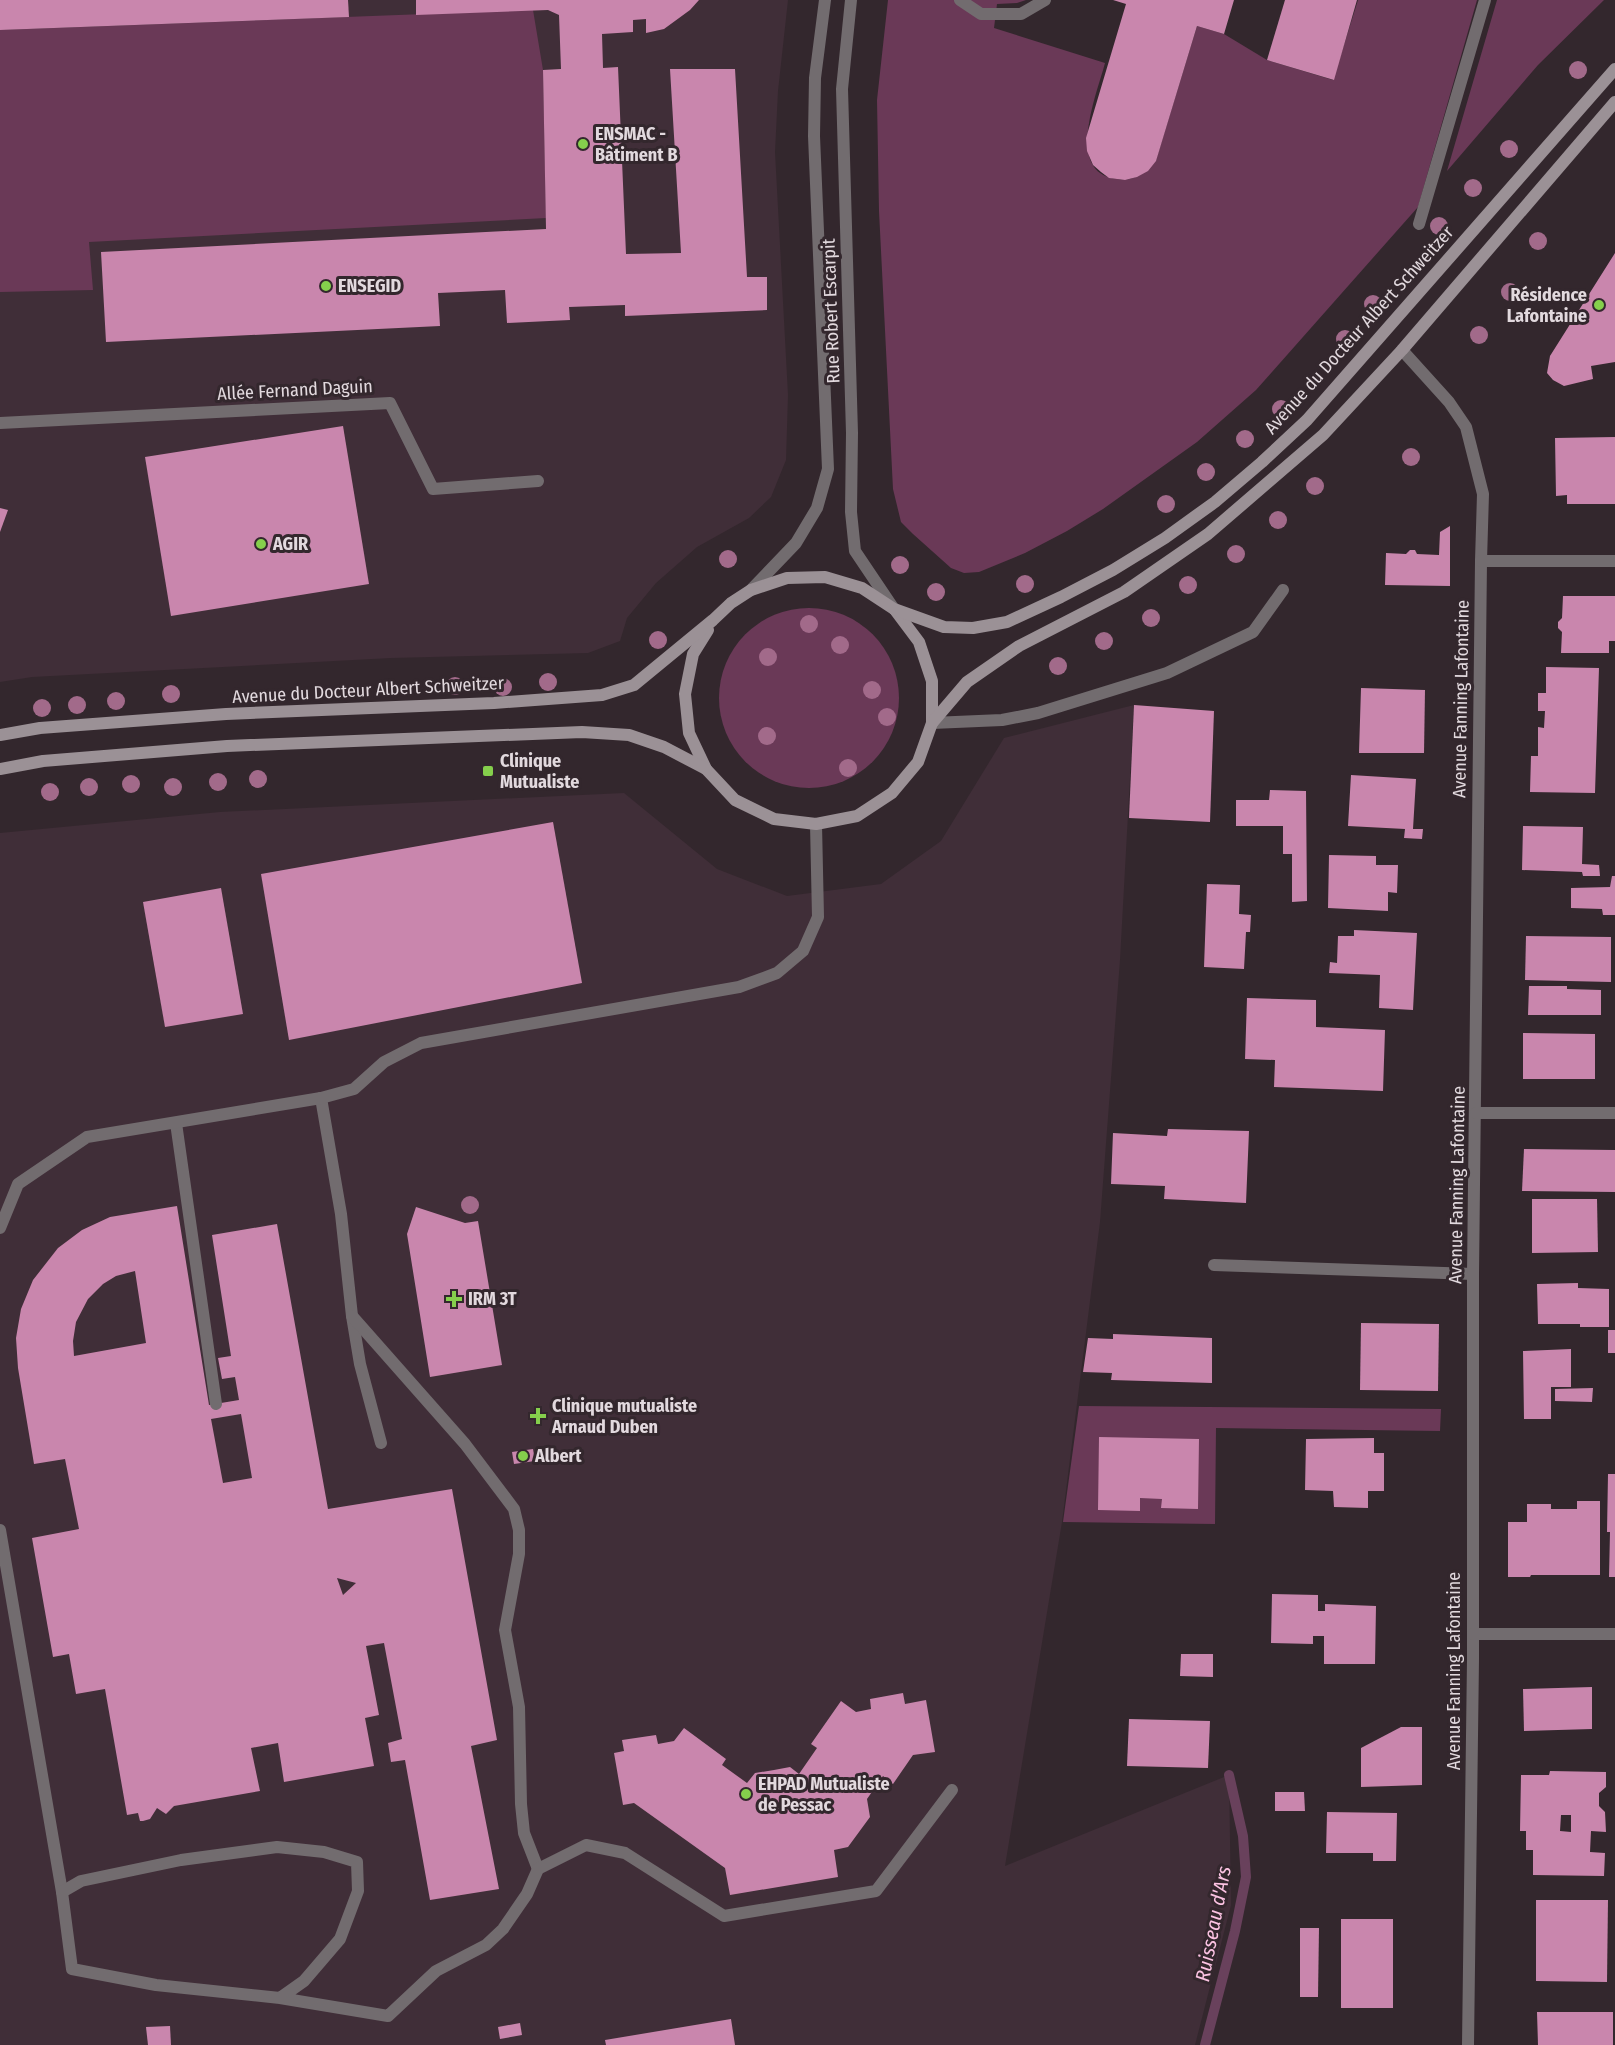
<svg xmlns="http://www.w3.org/2000/svg" width="1615" height="2045" viewBox="0 0 1615 2045" font-family="'Fira Sans Condensed',sans-serif">
<style>
.built{fill:#402e38}
.green{fill:#6a3957}
.lines{fill:none;stroke-linecap:round;stroke-linejoin:round}
.stream{stroke:#69415c;stroke-width:10}
.building{fill:#c986ad;fill-rule:evenodd}
.service{stroke:#726c6f;stroke-width:12}
.minor{stroke:#726c6f;stroke-width:12}
.tertiary{stroke:#726c6f;stroke-width:12}
.secondary{stroke:#9b9196;stroke-width:12}
.tree{fill:#a26a8a}
.poi-dot{fill:#85cf4c;stroke:#33272d;stroke-width:2}
.labels{text-anchor:middle;stroke-width:6;stroke-linejoin:round;paint-order:stroke}
.poi-label{font-size:18px;font-weight:bold;fill:#e2d9de;stroke:#33272d;text-anchor:start}
.street-label{font-size:18px;fill:#e2d9de;stroke:#33272d}
.water-label{font-size:20px;font-style:italic;fill:#fcc3e3;stroke:#33272d}
</style>
<rect width="100%" height="100%" fill="#33272d"/>
<g class="built">
<polygon points="0,0 788,0 778,91 775,152 788,395 786,460 771,497 749,518 697,547 656,583 627,618 620,641 588,653 391,658 32,677 0,682"/>
<polygon points="1134,705 1120,960 1100,1222 1062,1522 1005,1866 1229,1775 1231,1905 1195,2045 0,2045 0,833 220,812 624,793 717,869 787,896 881,884 941,841 1004,738"/>
</g>
<g class="green">
<path d="M888,0h138l-9,3 -20,1 -3,24 111,35c-8,31 -41,110 12,116 17,3 29,-6 39,-19l41,-134 27,8 43,26 66,20 25,-80h119l-59,207 -162,183 -59,52 -94,67 -36,22 -42,22 -46,19 -15,1 -13,-5 -38,-34 -12,-12 -8,-33 -14,-278 -2,-111z"/>
<polygon points="1497,0 1604,0 1538,65 1447,171"/>
<polygon points="533,10 543,70 546,218 89,242 93,290 0,292 0,30"/>
<circle cx="809" cy="698" r="90"/>
<polygon points="1079,1406 1441,1409 1440,1431 1216,1428 1215,1524 1063,1522"/>
</g>
<g class="lines">
<polyline class="stream" points="1205,2045 1235,1931 1246,1877 1243,1836 1229,1775"/>
</g>
<g class="building">
<polygon points="0,0 348,0 349,17 0,30"/>
<polygon points="416,0 699,0 690,10 664,29 646,33 646,19 633,20 633,32 602,34 603,68 618,67 626,254 681,253 670,69 735,69 747,277 767,277 767,310 625,316 625,305 569,307 570,320 507,323 505,290 438,293 440,326 106,342 101,252 546,229 543,70 561,69 559,15 548,10 416,15"/>
<polygon points="1113,0 1234,0 1224,34 1197,26 1156,161 1148,171 1137,177 1125,180 1109,178 1101,172 1093,165 1087,151 1086,138 1126,4"/>
<polygon points="1285,0 1357,0 1334,80 1267,60"/>
<polygon points="1615,253 1615,362 1591,366 1593,379 1564,386 1553,380 1547,373 1550,356"/>
<polygon points="343,426 369,584 171,616 145,457"/>
<polygon points="1615,437 1615,504 1567,504 1567,495 1556,496 1555,438"/>
<polygon points="0,508 8,510 0,532"/>
<polygon points="1450,526 1450,586 1385,585 1386,553 1406,554 1410,550 1415,550 1417,554 1439,555 1440,532"/>
<polygon points="1563,596 1615,596 1615,641 1609,641 1609,653 1561,653 1562,632 1558,628 1558,622 1562,618"/>
<polygon points="1546,667 1599,668 1595,793 1530,792 1531,756 1538,756 1538,727 1544,728 1545,711 1538,711 1538,693 1546,693"/>
<polygon points="1361,688 1425,690 1424,753 1359,753"/>
<polygon points="1134,705 1214,711 1210,822 1129,818"/>
<polygon points="1351,775 1416,779 1413,829 1423,829 1422,839 1404,838 1405,829 1348,826"/>
<polygon points="1270,790 1306,791 1307,901 1292,902 1292,854 1283,854 1283,826 1236,826 1236,800 1269,800"/>
<polygon points="553,822 582,983 289,1040 261,874"/>
<polygon points="1523,826 1583,827 1582,864 1599,865 1600,876 1583,876 1582,872 1522,870"/>
<polygon points="1329,855 1376,856 1376,865 1398,865 1397,893 1388,892 1388,911 1328,908"/>
<polygon points="1612,876 1615,876 1615,915 1603,915 1602,909 1571,908 1571,888 1610,887"/>
<polygon points="1207,884 1240,885 1239,914 1251,915 1250,932 1246,932 1244,969 1204,967"/>
<polygon points="221,888 243,1014 165,1027 143,902"/>
<polygon points="1354,930 1417,933 1413,1010 1379,1008 1380,975 1329,973 1330,962 1337,963 1338,936 1354,936"/>
<polygon points="1526,936 1611,937 1611,982 1525,980"/>
<polygon points="1529,986 1567,986 1567,989 1601,990 1601,1015 1528,1015"/>
<polygon points="1247,998 1316,1000 1316,1027 1385,1030 1383,1091 1274,1087 1275,1060 1245,1059"/>
<polygon points="1523,1033 1595,1034 1595,1079 1523,1079"/>
<polygon points="1168,1129 1249,1131 1246,1203 1164,1199 1165,1186 1111,1184 1113,1133 1167,1136"/>
<polygon points="1524,1149 1615,1150 1615,1192 1522,1191"/>
<polygon points="1532,1199 1597,1199 1598,1252 1532,1253"/>
<path d="M177,1206l32,199 30,-5 -4,-23 -13,2 -4,-21 13,-2 -19,-121 65,-11 51,285 124,-20 45,251 -26,6 28,143 -69,11 -25,-140 -14,2 -3,-19 14,-4 -18,-96 -18,3 13,69 -14,3 9,48 -90,16 -6,-39 -27,5 9,43 -86,15 -8,8 -9,-6 -7,11 -7,2h-3l-2,-8 -11,2 -22,-126 -29,5 -7,-40 -16,3 -21,-119 47,-9 -14,-70 -31,5 -16,-96 -2,-30 5,-29 12,-29 25,-32 24,-18 28,-13zM135,1271l11,72 -72,13 -1,-15 3,-19 12,-23 15,-15 13,-8zM241,1414l11,64 -29,5 -12,-64zM337,1578l19,5 -13,12z"/>
<polygon points="416,1207 465,1223 478,1221 502,1365 430,1377 407,1234"/>
<polygon points="1578,1283 1578,1288 1609,1289 1609,1327 1580,1327 1580,1324 1538,1324 1537,1284"/>
<polygon points="1361,1323 1439,1324 1438,1391 1360,1390"/>
<rect x="1608" y="1330" width="7" height="23"/>
<polygon points="1113,1334 1212,1338 1212,1383 1111,1380 1112,1373 1083,1372 1088,1338 1113,1339"/>
<polygon points="1571,1349 1571,1387 1551,1387 1551,1419 1524,1419 1523,1351"/>
<polygon points="1593,1388 1592,1402 1555,1401 1555,1389"/>
<polygon points="1099,1437 1199,1439 1198,1509 1161,1508 1162,1499 1140,1498 1140,1511 1098,1510"/>
<polygon points="1374,1438 1374,1453 1384,1453 1384,1491 1368,1491 1368,1508 1334,1507 1333,1491 1305,1490 1306,1439"/>
<polygon points="533,1449 535,1461 514,1464 512,1452"/>
<polygon points="1608,1474 1615,1474 1615,1577 1609,1577 1610,1532 1607,1532"/>
<polygon points="1577,1501 1600,1501 1600,1575 1531,1575 1530,1577 1508,1577 1508,1522 1527,1522 1527,1504 1551,1504 1551,1509 1577,1509"/>
<polygon points="1272,1594 1318,1595 1318,1611 1325,1611 1325,1604 1376,1606 1375,1664 1324,1664 1324,1636 1313,1636 1313,1644 1271,1643"/>
<polygon points="1181,1654 1213,1654 1213,1677 1180,1676"/>
<polygon points="1592,1687 1592,1729 1524,1731 1523,1689"/>
<polygon points="903,1693 905,1704 926,1700 935,1752 913,1755 893,1784 883,1776 867,1799 870,1817 848,1847 834,1850 838,1877 730,1895 725,1868 634,1803 623,1805 614,1753 624,1751 622,1740 656,1735 658,1744 674,1741 684,1728 726,1759 722,1765 747,1783 755,1773 774,1770 790,1767 799,1774 817,1748 811,1744 841,1701 856,1712 871,1709 870,1699"/>
<polygon points="1129,1719 1210,1721 1208,1768 1127,1766"/>
<polygon points="1401,1727 1422,1727 1422,1785 1361,1787 1361,1748"/>
<path d="M1550,1771l56,1v15l-7,6v13l6,6 1,20 -15,-1 -1,21 15,1 -1,23 -71,-1v-25h-7v-19h-6l1,-56h28zM1561,1815h10v17l-11,-1z"/>
<polygon points="1275,1792 1304,1792 1305,1811 1275,1811"/>
<polygon points="1327,1812 1397,1813 1396,1861 1373,1861 1373,1853 1326,1853"/>
<polygon points="1536,1900 1608,1900 1607,1982 1536,1981"/>
<rect x="1341" y="1919" width="52" height="89"/>
<polygon points="1300,1928 1319,1928 1318,1997 1300,1997"/>
<polygon points="1537,2012 1613,2012 1613,2045 1538,2045"/>
<polygon points="731,2019 735,2045 606,2045 605,2040"/>
<polygon points="520,2023 522,2035 500,2039 498,2027"/>
<polygon points="170,2026 171,2045 148,2045 146,2027"/>
</g>
<g class="lines">
<g class="service">
<polyline points="960,0 981,14 1021,14 1045,0"/>
<polyline points="1419,224 1485,0"/>
<polyline points="932,723 1002,720 1038,713 1167,673 1253,632 1283,590"/>
<polyline points="321,1098 341,1214 352,1316 360,1364 381,1443"/>
<polyline points="176,1123 216,1404"/>
<polyline points="0,1228 18,1184 87,1137 321,1098 354,1089 384,1062 421,1043 739,987 777,973 803,951 818,917 816,824"/>
<polyline points="1214,1265 1473,1274"/>
<polyline points="352,1316 465,1444 514,1509 519,1530 519,1554 505,1630 519,1707 521,1804 524,1833 538,1869"/>
<polyline points="0,1530 62,1892"/>
<polyline points="280,1998 304,1981 340,1939 358,1891 357,1862 324,1852 277,1847 181,1860 81,1881 62,1892 72,1969 156,1985 280,1998 388,2016 436,1971 486,1945 503,1929 527,1894 538,1869 586,1845 625,1853 724,1916 876,1891 952,1790"/>
</g>
<g class="minor">
<polyline points="1402,350 1449,402 1466,427 1483,494 1481,561 1473,1274 1473,1659 1468,2045"/>
<polyline points="0,423 390,403 433,489 538,481"/>
<polyline points="1481,561 1615,561"/>
<polyline points="1476,1113 1615,1113"/>
<polyline points="1473,1634 1615,1634"/>
</g>
<g class="tertiary">
<polyline points="851,0 842,89 852,433 851,512 855,551 894,609"/>
<polyline points="751,590 796,543 817,508 828,469 814,136 815,78 825,0"/>
</g>
<g class="secondary">
<polyline points="708,630 693,654 685,694 689,733 706,769 735,800 774,819 816,824 857,816 892,793 918,762 932,723 932,681 919,642 895,610"/>
<polyline points="932,723 967,682 1019,646 1124,592 1208,534 1323,435 1402,350 1615,102"/>
<polyline points="0,735 40,728 226,714 494,703 602,695 634,685 713,620 731,603 751,590 787,578 825,577 862,588 894,609 944,627 973,628 1007,622 1061,597 1113,570 1165,538 1215,502 1262,462 1307,420 1615,69"/>
<polyline points="0,769 43,761 227,746 582,732 629,735 664,747 706,769"/>
</g>
</g>
<g class="tree">
<circle cx="1578" cy="70" r="9"/>
<circle cx="1509" cy="149" r="9"/>
<circle cx="1473" cy="188" r="9"/>
<circle cx="1439" cy="226" r="9"/>
<circle cx="1538" cy="241" r="9"/>
<circle cx="1510" cy="292" r="9"/>
<circle cx="1373" cy="304" r="9"/>
<circle cx="1479" cy="335" r="9"/>
<circle cx="1345" cy="339" r="9"/>
<circle cx="1281" cy="409" r="9"/>
<circle cx="1245" cy="439" r="9"/>
<circle cx="1411" cy="457" r="9"/>
<circle cx="1206" cy="472" r="9"/>
<circle cx="1315" cy="486" r="9"/>
<circle cx="1166" cy="504" r="9"/>
<circle cx="1278" cy="520" r="9"/>
<circle cx="1236" cy="554" r="9"/>
<circle cx="728" cy="559" r="9"/>
<circle cx="900" cy="565" r="9"/>
<circle cx="1025" cy="584" r="9"/>
<circle cx="1188" cy="585" r="9"/>
<circle cx="936" cy="592" r="9"/>
<circle cx="1151" cy="618" r="9"/>
<circle cx="809" cy="624" r="9"/>
<circle cx="658" cy="640" r="9"/>
<circle cx="1104" cy="641" r="9"/>
<circle cx="840" cy="645" r="9"/>
<circle cx="768" cy="657" r="9"/>
<circle cx="1058" cy="666" r="9"/>
<circle cx="548" cy="682" r="9"/>
<circle cx="455" cy="686" r="9"/>
<circle cx="503" cy="687" r="9"/>
<circle cx="872" cy="690" r="9"/>
<circle cx="171" cy="694" r="9"/>
<circle cx="116" cy="701" r="9"/>
<circle cx="77" cy="705" r="9"/>
<circle cx="42" cy="708" r="9"/>
<circle cx="887" cy="717" r="9"/>
<circle cx="767" cy="736" r="9"/>
<circle cx="848" cy="768" r="9"/>
<circle cx="258" cy="779" r="9"/>
<circle cx="218" cy="782" r="9"/>
<circle cx="131" cy="784" r="9"/>
<circle cx="89" cy="787" r="9"/>
<circle cx="173" cy="787" r="9"/>
<circle cx="50" cy="792" r="9"/>
<circle cx="470" cy="1205" r="9"/>
</g>
<g class="poi-dot">
<circle cx="583" cy="144" r="6"/>
<circle cx="326" cy="286" r="6"/>
<circle cx="1599" cy="305" r="6"/>
<circle cx="261" cy="544" r="6"/>
<rect x="482" y="765" width="12" height="12" rx="3"/>
<path d="M451 1290h6v6h6v6h-6v6h-6v-6h-6v-6h6z"/>
<path d="M535 1407h6v6h6v6h-6v6h-6v-6h-6v-6h6z"/>
<circle cx="523" cy="1456" r="6"/>
<circle cx="746" cy="1794" r="6"/>
</g>
<g class="labels">
<g class="poi-label">
<text x="595" y="140">ENSMAC -<tspan x="595" dy="21">Bâtiment B</tspan></text>
<text x="338" y="292">ENSEGID</text>
<text x="1587" y="301" text-anchor="end">Résidence<tspan x="1587" dy="21">Lafontaine</tspan></text>
<text x="273" y="550">AGIR</text>
<text x="500" y="767">Clinique<tspan x="500" dy="21">Mutualiste</tspan></text>
<text x="468" y="1305">IRM 3T</text>
<text x="552" y="1412">Clinique mutualiste<tspan x="552" dy="21">Arnaud Duben</tspan></text>
<text x="535" y="1462">Albert</text>
<text x="758" y="1790">EHPAD Mutualiste<tspan x="758" dy="21">de Pessac</tspan></text>
</g>
<g class="street-label">
<text transform="translate(831 311) rotate(-92)" y="6">Rue Robert Escarpit</text>
<text transform="translate(1359 330) rotate(-48)" y="6">Avenue du Docteur Albert Schweitzer</text>
<text transform="translate(295 390) rotate(-3)" y="6">Allée Fernand Daguin</text>
<text transform="translate(368 690) rotate(-3)" y="6">Avenue du Docteur Albert Schweitzer</text>
<text transform="translate(1461 699) rotate(-89)" y="6">Avenue Fanning Lafontaine</text>
<text transform="translate(1457 1185) rotate(-89)" y="6">Avenue Fanning Lafontaine</text>
<text transform="translate(1454 1671) rotate(-90)" y="6">Avenue Fanning Lafontaine</text>
</g>
<g class="water-label">
<text transform="translate(1213 1924) rotate(-79)" y="7">Ruisseau d'Ars</text>
</g>
</g>
</svg>
